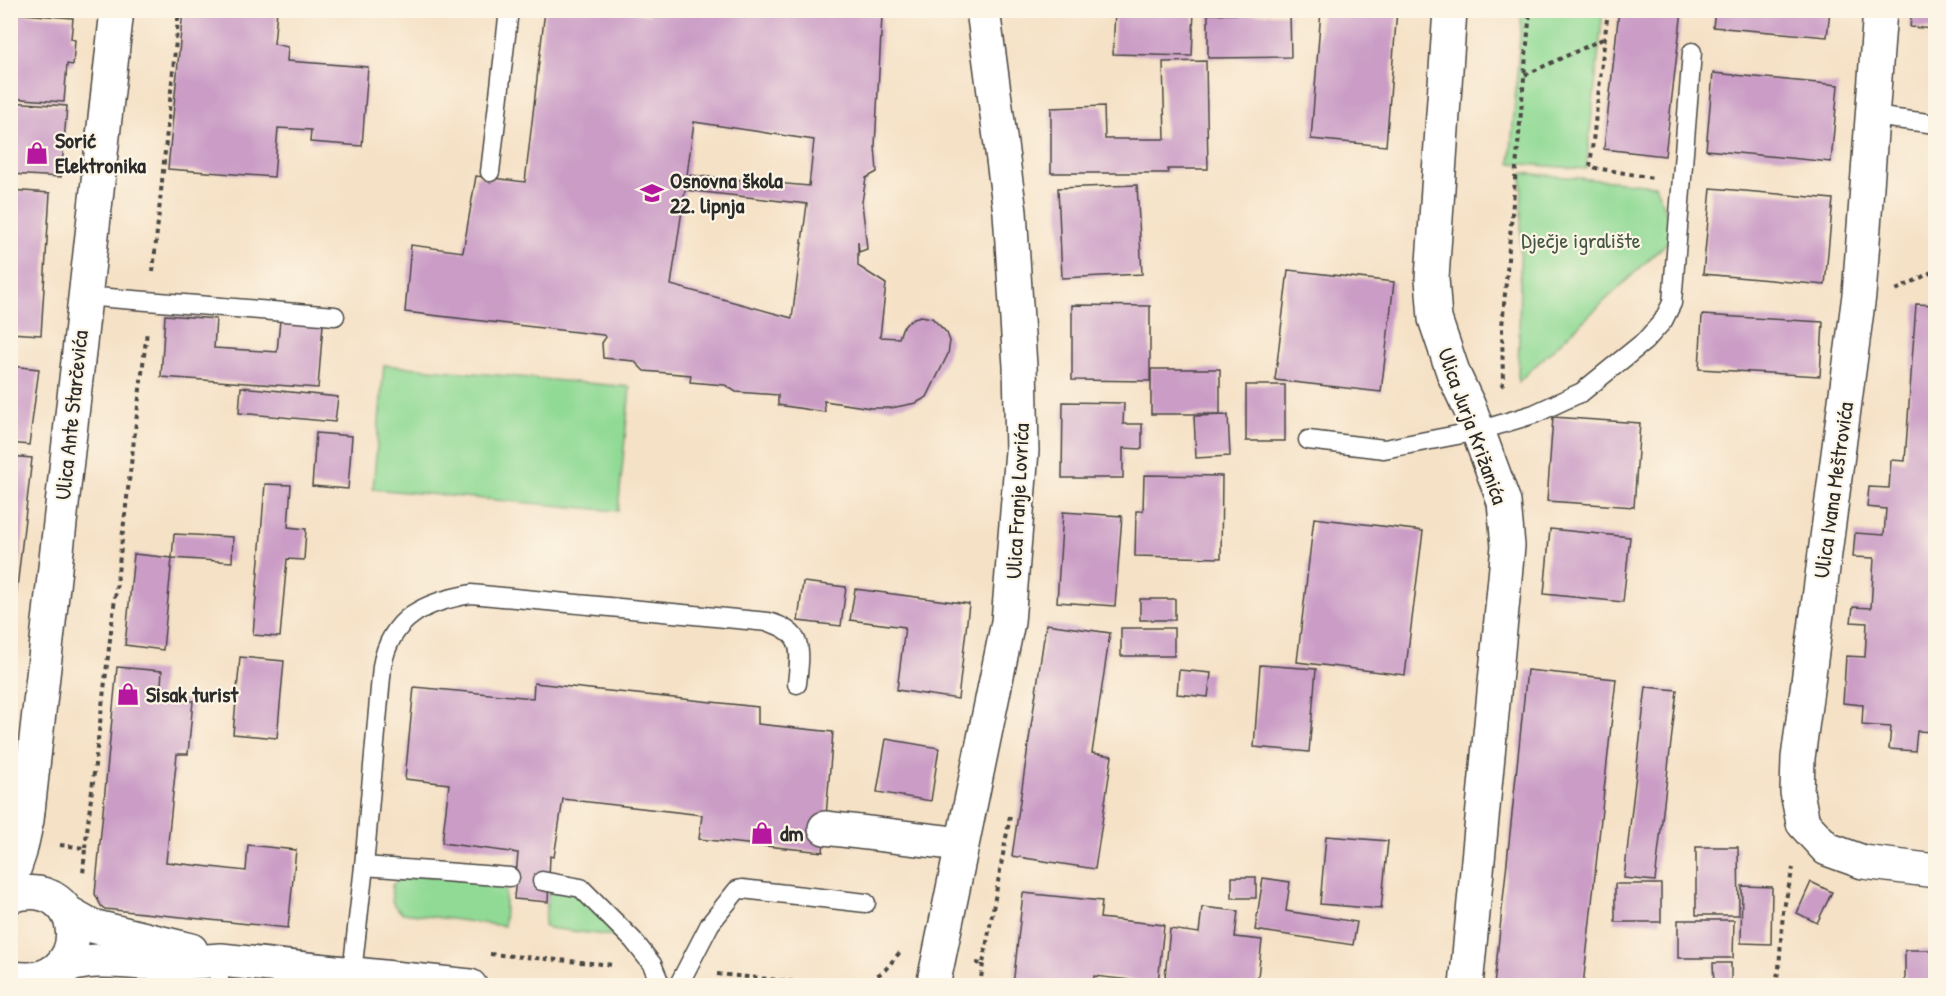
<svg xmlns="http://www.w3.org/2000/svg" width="1946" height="996" viewBox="0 0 1946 996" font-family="'Patrick Hand',sans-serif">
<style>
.green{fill:#91da95;stroke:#5e8260;stroke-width:1.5}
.building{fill:#ca9cc6;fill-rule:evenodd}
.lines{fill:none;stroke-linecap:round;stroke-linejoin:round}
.lane-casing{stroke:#494642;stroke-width:21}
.street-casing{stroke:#494642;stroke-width:36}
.path{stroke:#494642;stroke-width:4;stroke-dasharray:4.5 4.5;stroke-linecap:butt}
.lane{stroke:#fff;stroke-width:18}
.street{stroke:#fff;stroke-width:33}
.labels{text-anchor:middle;stroke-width:4.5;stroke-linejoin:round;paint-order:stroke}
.poi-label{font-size:22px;font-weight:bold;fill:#2b2b2b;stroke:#fcf5e5;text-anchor:start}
.park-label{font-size:22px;fill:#445746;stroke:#fcf5e5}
.street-label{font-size:22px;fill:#2b2b2b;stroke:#fcf5e5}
</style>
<rect width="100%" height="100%" fill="#fcf5e5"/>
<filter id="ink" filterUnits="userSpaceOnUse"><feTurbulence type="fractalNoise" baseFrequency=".0167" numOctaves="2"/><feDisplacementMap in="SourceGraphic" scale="12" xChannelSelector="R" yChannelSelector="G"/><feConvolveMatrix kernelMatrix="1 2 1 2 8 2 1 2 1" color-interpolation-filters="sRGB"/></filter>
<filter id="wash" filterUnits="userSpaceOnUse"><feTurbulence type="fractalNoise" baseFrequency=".008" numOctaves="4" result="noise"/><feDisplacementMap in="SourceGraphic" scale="24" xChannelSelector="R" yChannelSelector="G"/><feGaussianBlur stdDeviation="1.35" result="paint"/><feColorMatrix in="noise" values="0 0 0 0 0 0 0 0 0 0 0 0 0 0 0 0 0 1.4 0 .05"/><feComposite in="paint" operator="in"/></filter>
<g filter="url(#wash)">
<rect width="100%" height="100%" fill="#f5e1c6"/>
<g class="green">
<polygon points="1522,11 1603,11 1586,169 1510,163"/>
<polygon points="1522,173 1655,185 1675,235 1518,382"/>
<polygon points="384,365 630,387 618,511 373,489"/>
<path d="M404,874l102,8 -2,44 -101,-13c-13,-8 -12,-14 -11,-28z"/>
<polygon points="549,888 579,893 621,937 548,928 544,926"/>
</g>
<g id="blocks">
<g class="building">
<polygon points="183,10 277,10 274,44 288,47 287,61 368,67 362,146 310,142 311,130 278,128 274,177 168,169"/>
<polygon points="433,10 492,10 491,17 433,12"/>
<path d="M545,10h75l29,5 1,-5h181l51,6 -7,130 2,26 -11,6 -4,24 5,47 -8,3 -1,-11v25l28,18 -6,53 19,1 3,-9 6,-7 6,-4 7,-2 11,2 15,15 3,8 -2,13 -21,43 -11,6 -25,5h-20l-47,-7 1,11 -47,-7v-10l-42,-3 -11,-7 -35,-3 1,-7 -47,-4 -10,-10 -31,-3 -1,-15 4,-6 -3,-2 -198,-23 6,-67 52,7 13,-76 49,6zM694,122l120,18 -5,46 -122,-11zM685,190l122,14 -15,114 -121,-33z"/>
<polygon points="1115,10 1194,10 1192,56 1113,54"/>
<polygon points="1321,10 1397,10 1386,146 1311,139"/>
<polygon points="1619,10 1682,10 1665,156 1604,149"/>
<polygon points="1715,10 1830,10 1827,37 1713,27"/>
<polygon points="1912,10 1935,10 1935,29 1910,27"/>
<polygon points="10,13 73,18 71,39 75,40 73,65 67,64 64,102 10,98"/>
<polygon points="1208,14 1290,14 1291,57 1208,58"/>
<polygon points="1206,61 1208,169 1168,169 1168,173 1051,173 1051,108 1104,106 1105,139 1165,139 1163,62"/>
<polygon points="1713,73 1838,85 1831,162 1706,150"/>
<polygon points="10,102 67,106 61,177 10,174 12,136 10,136"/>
<polygon points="1137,185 1142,274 1062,278 1058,188"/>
<polygon points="1711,188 1833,199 1825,285 1703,274"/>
<polygon points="10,190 50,193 41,335 10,333"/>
<polygon points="1288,270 1394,282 1381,392 1275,380"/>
<polygon points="1916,304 1935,305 1935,732 1917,731 1915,751 1889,749 1891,727 1862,725 1863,705 1843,703 1846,656 1865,657 1867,623 1851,622 1853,607 1871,608 1874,558 1853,557 1855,533 1884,535 1886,509 1867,507 1869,487 1889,488 1891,460 1905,461"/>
<polygon points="1072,305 1150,306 1150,381 1072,380"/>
<polygon points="165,315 216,319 214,348 277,352 280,320 323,324 318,388 161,377"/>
<polygon points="1702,315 1823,322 1820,376 1699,369"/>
<polygon points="10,366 39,369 29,445 10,443"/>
<rect x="1151" y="369" width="69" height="45"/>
<rect x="1246" y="385" width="39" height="56"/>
<polygon points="241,387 338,397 335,422 239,413"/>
<polygon points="1063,402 1124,403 1123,424 1142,424 1142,449 1123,448 1123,478 1062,478"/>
<polygon points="1228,415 1230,456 1196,458 1194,416"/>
<polygon points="1553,417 1640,423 1634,507 1547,501"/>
<polygon points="316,433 352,436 348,489 312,486"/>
<polygon points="10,456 32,458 12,631 10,631"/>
<polygon points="1144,475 1222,476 1221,558 1135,556 1136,511 1143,511"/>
<polygon points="265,484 291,485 288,527 306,529 304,560 287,559 280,637 253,635"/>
<polygon points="1063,512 1122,516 1115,606 1057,602"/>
<polygon points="1314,518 1423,531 1405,675 1297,662"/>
<polygon points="1550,529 1630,537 1623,602 1544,594"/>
<polygon points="174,534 233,537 232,562 172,558"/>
<polygon points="134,554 172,558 163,650 125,645"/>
<polygon points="803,582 846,587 841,626 798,621"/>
<polygon points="855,589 969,604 958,699 897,690 905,627 850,620"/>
<rect x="1140" y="599" width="35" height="21"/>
<polygon points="1046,624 1110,633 1092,753 1112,756 1095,869 1012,856"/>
<rect x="1121" y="628" width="53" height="28"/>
<polygon points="240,657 284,661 277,738 233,734"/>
<polygon points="1260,665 1316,669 1309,752 1254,747"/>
<polygon points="117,667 162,671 160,698 193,701 188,754 177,754 166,862 246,871 248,845 296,850 288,928 105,909 101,906 95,894"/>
<polygon points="1179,670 1211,673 1208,697 1177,694"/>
<polygon points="1527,670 1616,679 1583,986 1494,986"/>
<polygon points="534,683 758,707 758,724 833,732 823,852 699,839 702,815 563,799 554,857 550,856 548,902 514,899 518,853 442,843 449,784 405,779 414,687 533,698"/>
<polygon points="1646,687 1677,690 1655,881 1624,878"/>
<polygon points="886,739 939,748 931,801 877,792"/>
<polygon points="1326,836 1388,841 1381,909 1320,904"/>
<polygon points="1696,847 1738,847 1739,915 1696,915"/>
<rect x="1232" y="877" width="24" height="21"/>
<polygon points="1263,878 1290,882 1286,911 1357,922 1353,945 1255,930"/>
<polygon points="1811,882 1832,892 1817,923 1797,913"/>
<rect x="1615" y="884" width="46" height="38"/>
<polygon points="1742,886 1772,887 1771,944 1741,943"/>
<polygon points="1023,893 1102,901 1100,918 1164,925 1158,983 1094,976 1093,986 1013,986"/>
<polygon points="1202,907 1238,911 1235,937 1262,940 1257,986 1164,986 1170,929 1199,933"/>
<polygon points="1678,920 1734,920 1733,958 1678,958"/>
<rect x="1905" y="950" width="30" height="36"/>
<polygon points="1713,963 1731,963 1731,986 1714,986"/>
</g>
</g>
</g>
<g filter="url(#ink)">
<use href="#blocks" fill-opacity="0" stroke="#494642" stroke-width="1.5"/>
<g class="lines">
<g class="lane-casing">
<g id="lane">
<polyline points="1872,116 1936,124"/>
<polyline points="490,172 509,10"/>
<polyline points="84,296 335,316"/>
<polyline points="1308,440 1384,449 1478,431 1534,414 1582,392 1645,341 1663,321 1672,303 1692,52"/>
<polyline points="364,866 510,877"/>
<polyline points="542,881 581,888 633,940 652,964 661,986"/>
<path d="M352,973l12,-107 18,-200c9,-50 44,-64 89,-72l297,28c38,10 32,31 29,62"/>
<polyline points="218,986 221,960"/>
<polyline points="678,986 710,924 737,890 742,889 866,903"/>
</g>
</g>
<g class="street-casing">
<g id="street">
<polyline points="1450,10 1432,278 1435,319 1454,375 1470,409 1504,502 1508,546 1466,986"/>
<polyline points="1880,10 1859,295 1798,758 1797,792 1803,823 1827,849 1863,862 1936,871"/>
<polyline points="825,828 961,844"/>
<polyline points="10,881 20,852 27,820 117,10"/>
<path d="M10,896c83,-25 84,100 0,81"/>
<polyline points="67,912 92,926 191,950"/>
<path d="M62,967c33,-10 56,-5 89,-4 24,1 47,-1 70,-3l249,26"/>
<polyline points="933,986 1008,622 1022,451 1020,366 1010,212 983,10"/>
</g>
</g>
<g class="path">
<polyline points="1608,10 1590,167 1653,178"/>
<polyline points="1525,75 1605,38"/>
<polyline points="153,272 179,10"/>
<polyline points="1896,290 1936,270"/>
<polyline points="1501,386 1503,384 1502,327 1530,10"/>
<polyline points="60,845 85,848 83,875"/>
<polyline points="85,848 147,331"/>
<polyline points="490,954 614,965"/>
<polyline points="976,963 983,964 1010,816"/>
<polyline points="717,974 839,986"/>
<polyline points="863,986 885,970 900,952"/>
<polyline points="980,986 983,964"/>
<polyline points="1775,986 1779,968 1783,912 1793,868"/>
</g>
<use href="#lane" class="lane"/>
<use href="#street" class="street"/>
</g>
</g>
<defs>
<g id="shop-bare" transform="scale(1.8)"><path d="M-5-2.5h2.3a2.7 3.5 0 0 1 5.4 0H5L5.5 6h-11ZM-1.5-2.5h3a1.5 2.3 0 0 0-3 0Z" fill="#b5179e" stroke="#fcf5e5" stroke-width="2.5" paint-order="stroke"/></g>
<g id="school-bare" transform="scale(1.8)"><path d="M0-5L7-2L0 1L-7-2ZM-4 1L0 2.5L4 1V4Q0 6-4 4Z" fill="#b5179e" stroke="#fcf5e5" stroke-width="2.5" paint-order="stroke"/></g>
</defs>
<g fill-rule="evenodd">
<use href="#shop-bare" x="37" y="153"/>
<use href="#school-bare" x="652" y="193"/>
<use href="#shop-bare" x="128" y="694"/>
<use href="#shop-bare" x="762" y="833"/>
</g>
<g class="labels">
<g class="poi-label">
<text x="55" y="148">Sorić<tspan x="55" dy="25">Elektronika</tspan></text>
<text x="670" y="188">Osnovna škola<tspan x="670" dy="25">22. lipnja</tspan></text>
<text x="146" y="702">Sisak turist</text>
<text x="780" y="841">dm</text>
</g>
<g class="park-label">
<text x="1581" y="248">Dječje igralište</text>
</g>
<g class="street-label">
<text transform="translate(71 415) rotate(-84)" y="8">Ulica Ante Starčevića</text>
<text transform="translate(1473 426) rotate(70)" y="8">Ulica Jurja Križanića</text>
<text transform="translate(1833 490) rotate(-82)" y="8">Ulica Ivana Meštrovića</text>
<text transform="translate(1017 501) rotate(-87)" y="8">Ulica Franje Lovrića</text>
</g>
</g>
<rect width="1946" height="996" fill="none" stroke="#fcf5e5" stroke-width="36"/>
</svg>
